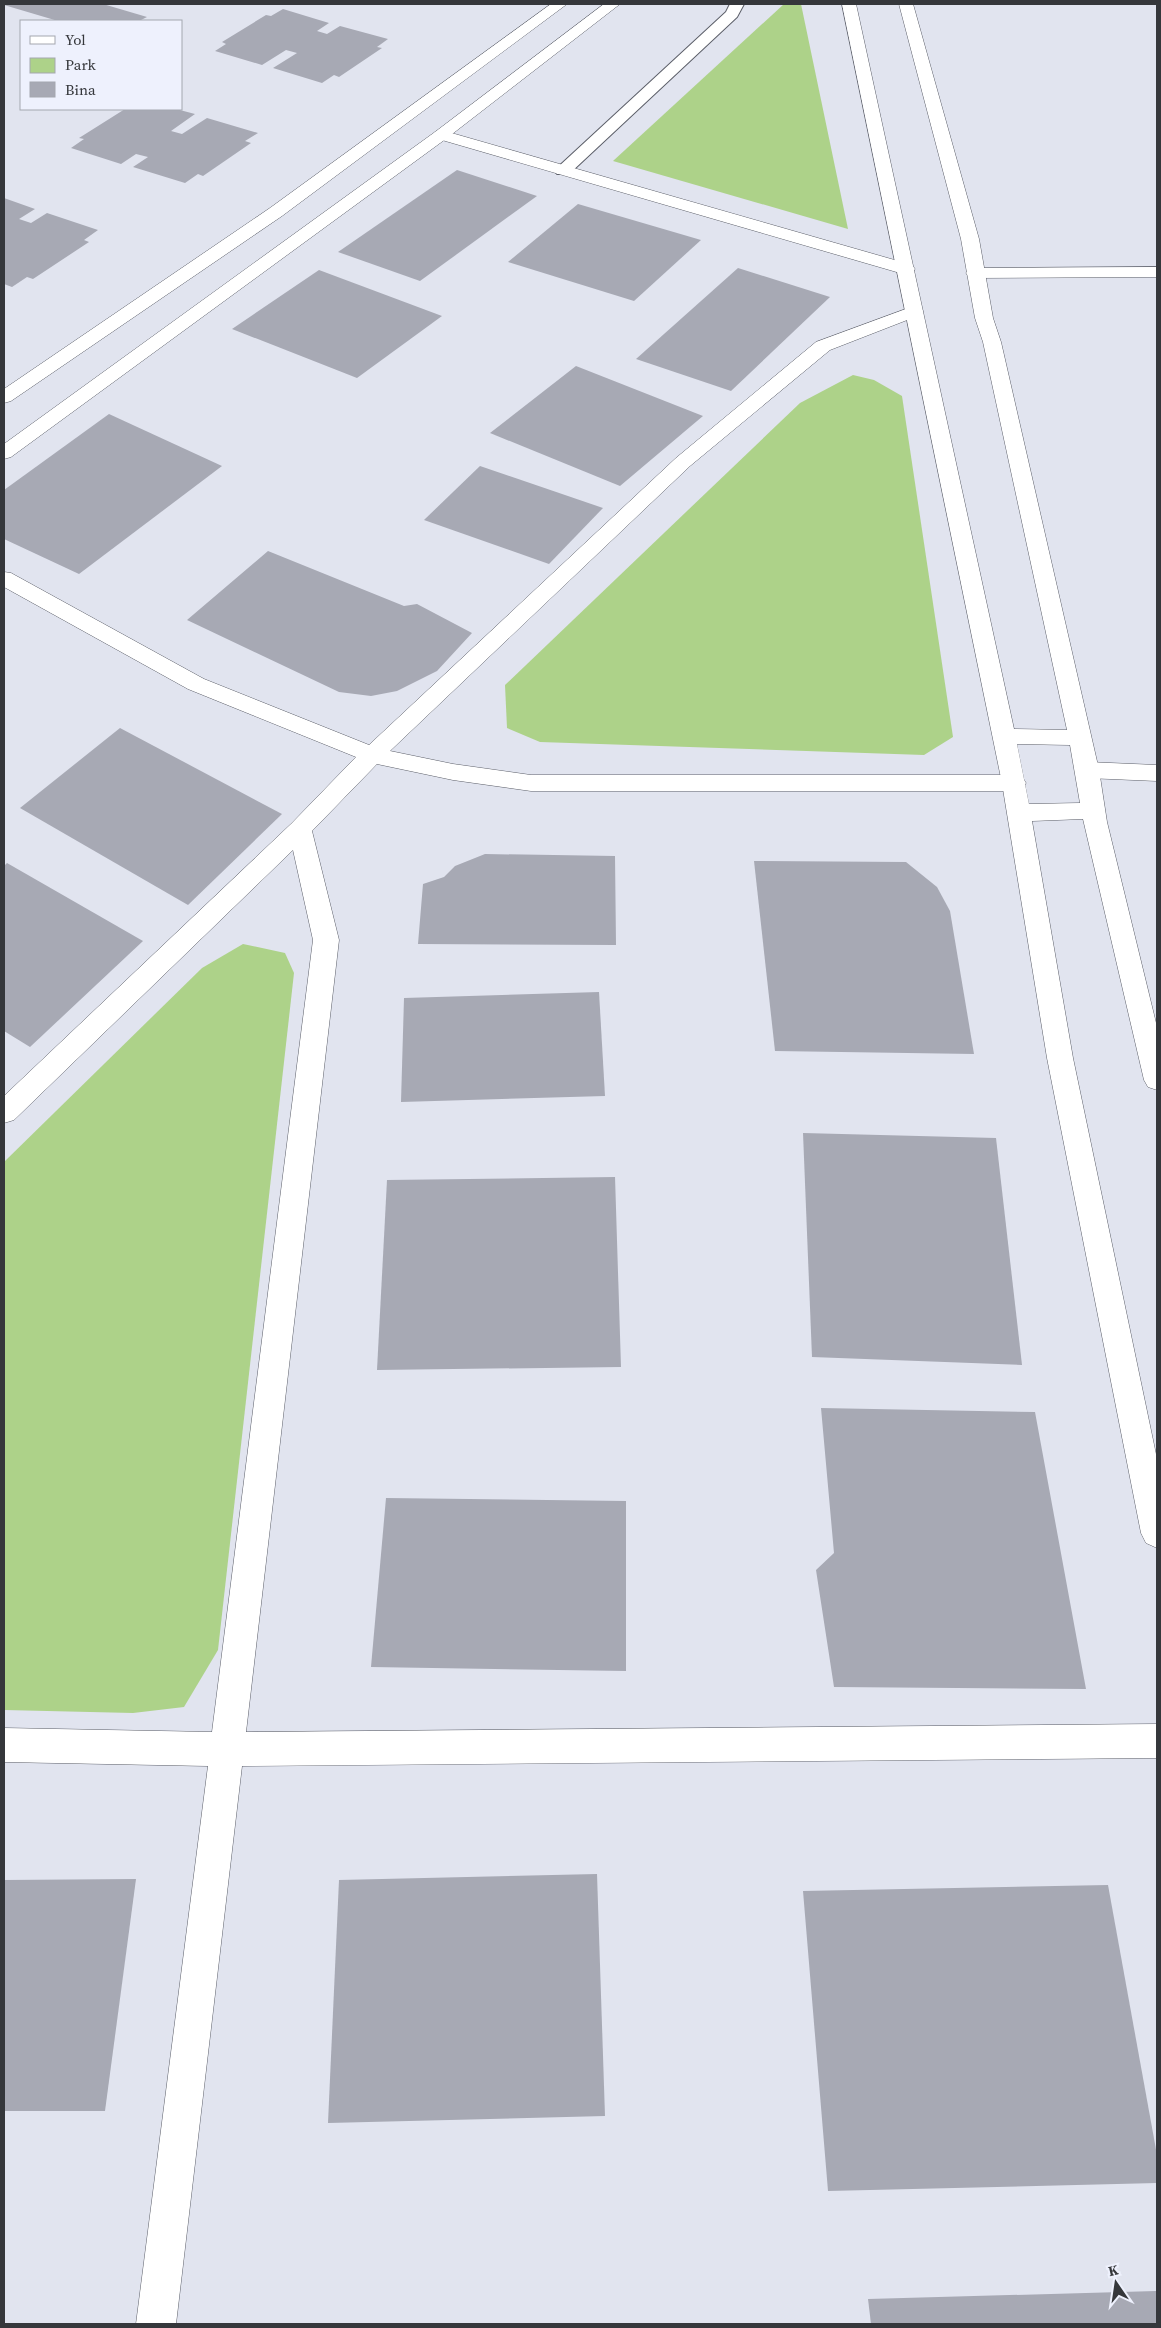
<svg xmlns="http://www.w3.org/2000/svg" width="1161" height="2328" viewBox="0 0 1161 2328" font-family="'Source Serif 4',serif">
<style>
.green{fill:#add289}
.building{fill:#a7a9b4}
.lines{fill:none;stroke-linecap:round;stroke-linejoin:round}
.service-casing{stroke:#5c5f69;stroke-width:2}
.minor-casing{stroke:#5c5f69;stroke-width:1}
.tertiary-casing{stroke:#5c5f69;stroke-width:1}
.secondary-casing{stroke:#5c5f69;stroke-width:1}
.service{fill:#fff;fill-rule:evenodd}
.minor{fill:#fff;fill-rule:evenodd}
.tertiary{fill:#fff;fill-rule:evenodd}
.secondary{fill:#fff;fill-rule:evenodd}
</style>
<rect width="100%" height="100%" fill="#e1e4ef"/>
<g class="green">
<polygon points="784,4 801,4 848,229 613,161"/>
<polygon points="853,375 874,380 902,396 953,737 924,755 540,742 507,728 505,685 800,403"/>
<polygon points="243,944 285,953 294,973 218,1650 184,1707 133,1713 4,1710 4,1162 202,968"/>
</g>
<g class="building">
<polygon points="4,4 103,4 147,17 139,21 58,21 4,5"/>
<polygon points="283,9 329,23 317,31 327,34 340,26 388,39 377,47 382,48 339,77 334,75 322,83 273,68 297,53 286,50 262,65 215,51 226,44 222,42 266,15 271,16"/>
<polygon points="125,109 176,109 195,114 171,131 182,134 207,118 258,133 245,141 251,143 203,176 198,174 185,183 133,167 148,157 136,154 121,164 71,148 84,139 79,138"/>
<polygon points="457,170 537,196 420,281 338,252"/>
<polygon points="4,198 35,209 19,219 31,223 47,213 98,230 84,240 89,242 33,279 27,277 12,287 4,284"/>
<polygon points="578,204 701,240 634,301 508,262"/>
<polygon points="738,268 830,297 731,391 636,359"/>
<polygon points="319,270 442,316 357,378 232,329"/>
<polygon points="576,366 703,416 620,486 490,433"/>
<polygon points="109,414 222,466 79,574 4,539 4,490"/>
<polygon points="480,466 603,508 549,564 424,520"/>
<polygon points="268,551 404,606 417,604 472,633 437,671 397,691 371,696 339,692 187,620"/>
<polygon points="120,728 282,814 188,905 20,808"/>
<polygon points="485,854 615,856 616,945 418,944 423,884 444,877 455,866"/>
<polygon points="754,861 906,862 937,887 950,911 974,1054 775,1051"/>
<polygon points="7,863 143,941 30,1047 4,1031 4,866"/>
<polygon points="599,992 605,1096 401,1102 404,998"/>
<polygon points="803,1133 996,1138 1022,1365 812,1357"/>
<polygon points="615,1177 621,1367 377,1370 387,1180"/>
<polygon points="821,1408 1035,1412 1086,1689 834,1687 816,1570 834,1553"/>
<polygon points="386,1498 626,1501 626,1671 371,1667"/>
<polygon points="597,1874 605,2116 328,2123 339,1880"/>
<polygon points="136,1879 105,2111 4,2111 4,1880"/>
<polygon points="1108,1885 1157,2155 1157,2183 828,2191 803,1891"/>
<polygon points="1156,2291 1157,2324 871,2324 868,2299"/>
</g>
<g class="lines">
<g class="service-casing">
<polygon id="service" points="730,4 744,4 737,17 569,174 557,174 555,171 557,168 726,12"/>
</g>
<g class="minor-casing">
<g id="minor">
<polygon points="441,130 912,265 915,269 912,273 900,273 435,138 433,135 435,132"/>
<polygon points="1157,267 1157,277 975,278 969,277 966,273 969,269 975,268"/>
<polygon points="914,306 920,307 923,311 920,315 830,350 690,466 390,751 453,764 531,775 1014,775 1022,777 1026,783 1022,789 1014,791 531,791 453,780 377,764 312,831 339,940 246,1732 1157,1724 1157,1758 242,1766 176,2324 136,2324 208,1766 4,1762 4,1728 212,1732 313,940 293,850 14,1120 4,1123 4,1096 292,823 356,757 188,689 4,587 4,572 11,573 204,679 369,745 676,458 816,342"/>
<polygon points="1087,762 1157,765 1157,781 1087,778 1079,776 1075,770 1079,764"/>
</g>
</g>
<g class="tertiary-casing">
<g id="tertiary">
<polygon points="551,4 567,4 282,216 11,401 4,403 4,389 270,208"/>
<polygon points="604,4 620,4 447,138 11,457 4,459 4,444 435,132"/>
</g>
</g>
<g class="secondary-casing">
<path id="secondary" d="M842,4h14l158,725 53,1 -84,-388 -8,-24 -14,-79 -62,-235h14l66,235 14,79 8,24 98,428 8,52 50,205v63l-9,-3 -4,-7 -61,-261 -51,2 41,237 84,401v89l-11,-5 -5,-10 -94,-475 -45,-275zM1017,744l53,1 10,58 -51,1z"/>
</g>
<use href="#service" class="service"/>
<use href="#minor" class="minor"/>
<use href="#tertiary" class="tertiary"/>
<use href="#secondary" class="secondary"/>
</g>
<rect width="1161" height="2328" fill="none" stroke="#35373b" stroke-width="10"/>
<rect x="20" y="20" width="162" height="90" fill="#eef1fd" stroke="#a4a7af"/>
<rect x="30" y="36" width="25" height="8" fill="#ffffff" stroke="#a4a7af"/>
<text x="65" y="45" font-size="15" fill="#35373b">Yol</text>
<rect x="30" y="58" width="25" height="15" fill="#add289" stroke="#a4a7af"/>
<text x="65" y="70" font-size="15" fill="#35373b">Park</text>
<rect x="30" y="82" width="25" height="15" fill="#a7a9b4" stroke="#a4a7af"/>
<text x="65" y="95" font-size="15" fill="#35373b">Bina</text>
<g transform="translate(1116 2283) rotate(347)" stroke="#eef1fd" stroke-width="4" paint-order="stroke">
<path d="M0-4L9 19L0 12L-9 19Z" fill="#35373b"/>
<text y="-8" font-size="14" font-weight="bold" text-anchor="middle" fill="#35373b">K</text>
</g>
</svg>
